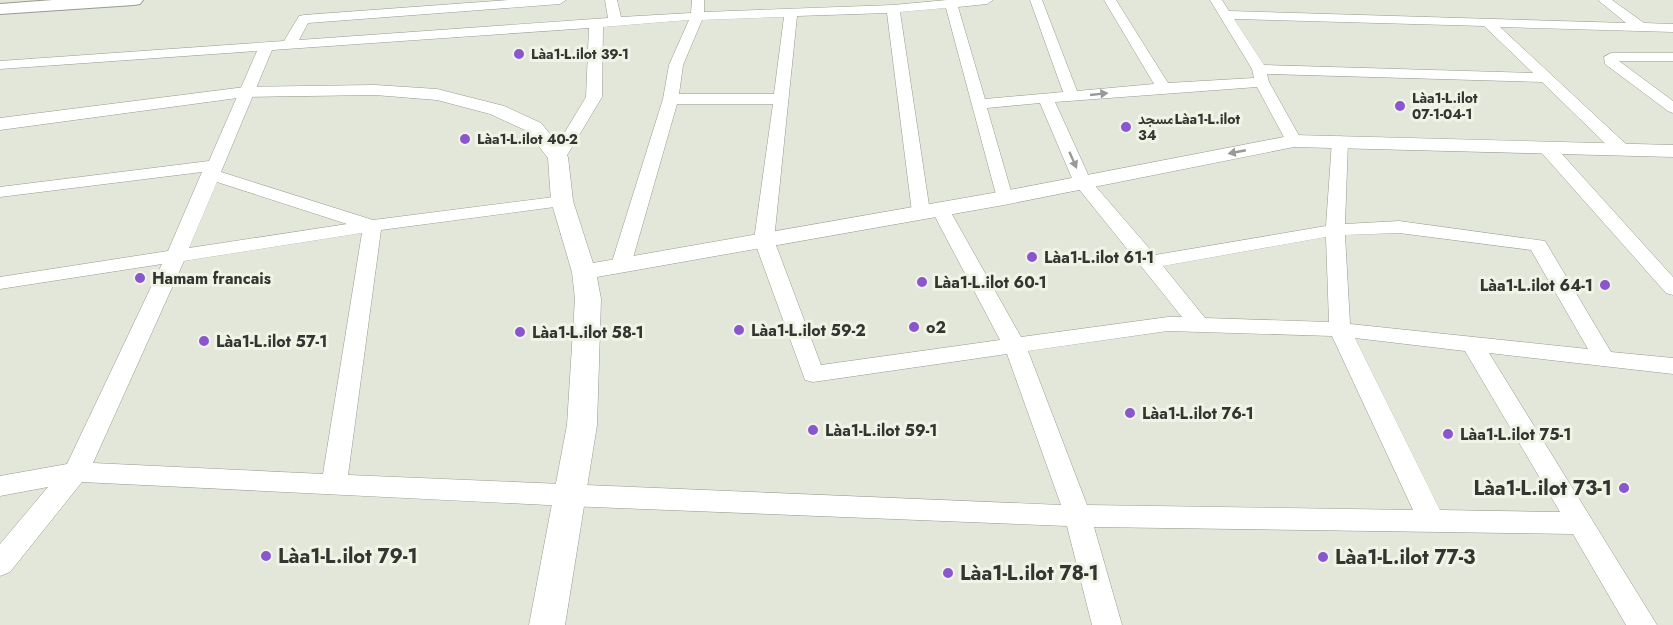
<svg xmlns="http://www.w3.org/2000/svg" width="1673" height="625" viewBox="0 0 1673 625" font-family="Jost,Vazirmatn,sans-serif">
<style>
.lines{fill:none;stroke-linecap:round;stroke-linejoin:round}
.minor-casing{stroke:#979b8f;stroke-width:1}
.tertiary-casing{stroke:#979b8f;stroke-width:1}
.secondary-casing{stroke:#979b8f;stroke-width:2}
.minor{fill:#fff;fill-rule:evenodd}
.tertiary{fill:#fff;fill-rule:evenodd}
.secondary{fill:#fff;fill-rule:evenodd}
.oneway{fill:#999a98}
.poi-dot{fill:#8a56ce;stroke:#f0f4e7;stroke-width:2}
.labels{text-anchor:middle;stroke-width:6;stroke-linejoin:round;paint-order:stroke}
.far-poi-label{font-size:14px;font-weight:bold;fill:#333530;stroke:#f0f4e7;text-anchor:start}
.poi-label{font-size:16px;font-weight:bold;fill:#333530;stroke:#f0f4e7;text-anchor:start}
.near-poi-label{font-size:20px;font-weight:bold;fill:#333530;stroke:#f0f4e7;text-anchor:start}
</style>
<rect width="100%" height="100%" fill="#e3e7da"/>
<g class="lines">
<g class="minor-casing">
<g id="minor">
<path d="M509,0h57l-6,4 -252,19 -9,17 309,-22 -3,-18h12l4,17 70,-4 1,-13h12v12l189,-7 54,-5h46l-6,4 -29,3 27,92 78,-7 -33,-92h12l35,91 77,-7 -50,-84h12l52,83 86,-5 -2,-9 -42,-69h12l7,11 397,12 -28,-23h14l32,23 29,1v8l-173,-5 128,119 2,4 -8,5 -6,-1 -74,-72 -275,-8 2,8 33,59 -8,5 -8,-5 -29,-54 -202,15 36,79 64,74 171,-29 6,-85 8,-5 8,5 -3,83 54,-3 146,20 66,111 62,6v16l-184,-21 168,272h-31l-53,-91 -479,-7 28,98h-30l-25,-99 -499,-20 -486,-24 -72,90 -10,4v-32l48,-57 -48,9v-20l67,-12 95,-200 -162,25v-12l168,-26 34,-79 -202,25v-10l209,-26 48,-110 -257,18v-8l284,-20 15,-25 5,-1zM946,8l52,194h12l3,-4 -26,-90 53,-5 34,80 108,134h-14l-147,20 -72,-128 -3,-4h-12l-3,4 69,131 -179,25 -47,-125 23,-224 90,-3 25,199 3,4h12l3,-4 -30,-200zM784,17l-10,77h-95l4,-29 19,-45zM1234,19l250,7 49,47 -269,-8zM689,20l-20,45 -6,34 -52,166 3,4h14l3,-4 46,-161h96l-19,136 51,140 8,2 194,-28 54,151 -713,-30 33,-245 181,-24 6,-1 3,-4 -3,-4 -6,-1 -189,24 -152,-48 51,-122 317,-22 -3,69 -36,60 8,5 8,-5 36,-60 1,-70zM217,182l130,42 -158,24zM362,233l-39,241 -230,-11 91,-202zM1399,233l132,17 57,99 -238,-25 -5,-89zM1326,237l3,85 -124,-4 -42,-52zM1168,331l164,5 81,174 -326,-5 -59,-154zM1355,338l110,13 95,161 -120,-2z"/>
<polygon points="1611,53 1673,53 1673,61 1619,61 1673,101 1673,113 1668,111 1605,64 1604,57"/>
<polygon points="1546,142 1552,143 1673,277 1673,295 1666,293 1540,151 1538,147"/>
</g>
</g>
<g class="tertiary-casing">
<polygon id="tertiary" points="375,85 437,89 504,106 541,123 568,157 573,201 593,263 1004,191 1294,135 1673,145 1673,157 1294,147 1004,205 597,277 601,299 597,425 565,625 529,625 567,425 575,299 572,272 551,201 548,158 527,131 490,114 437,100 375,95 245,97 0,130 0,118 245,87"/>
</g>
<g class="secondary-casing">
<polygon id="secondary" points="53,0 143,0 140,4 134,5 0,14 0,4"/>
</g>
<use href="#minor" class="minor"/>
<use href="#tertiary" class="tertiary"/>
<use href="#secondary" class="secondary"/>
</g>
<defs><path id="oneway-solid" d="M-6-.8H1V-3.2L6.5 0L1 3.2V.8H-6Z" transform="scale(1.5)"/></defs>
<g class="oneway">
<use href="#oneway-solid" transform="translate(1099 94) rotate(-6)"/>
<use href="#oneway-solid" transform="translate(1237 152) rotate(169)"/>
<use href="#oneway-solid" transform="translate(1073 160) rotate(66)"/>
</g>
<g class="poi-dot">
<circle cx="519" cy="54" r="6"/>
<circle cx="1400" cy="106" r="6"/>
<circle cx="1126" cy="127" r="6"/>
<circle cx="465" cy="139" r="6"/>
<circle cx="1032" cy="257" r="6"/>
<circle cx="140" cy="278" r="6"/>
<circle cx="922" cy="282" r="6"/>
<circle cx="1605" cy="285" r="6"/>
<circle cx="914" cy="327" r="6"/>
<circle cx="739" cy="330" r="6"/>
<circle cx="520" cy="332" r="6"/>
<circle cx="204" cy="341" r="6"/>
<circle cx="1130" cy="413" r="6"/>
<circle cx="813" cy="430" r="6"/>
<circle cx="1448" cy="434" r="6"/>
<circle cx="1624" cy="488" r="6"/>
<circle cx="266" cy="556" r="6"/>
<circle cx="1323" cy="557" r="6"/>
<circle cx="948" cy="573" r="6"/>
</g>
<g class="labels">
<g class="far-poi-label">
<text x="531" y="59">Làa1-L.ilot 39-1</text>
<text x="1412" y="103">Làa1-L.ilot<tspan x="1412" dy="16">07-1-04-1</tspan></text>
<text x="1138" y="124">مسجدLàa1-L.ilot<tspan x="1138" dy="16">34</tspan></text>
<text x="477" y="144">Làa1-L.ilot 40-2</text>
</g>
<g class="poi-label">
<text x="1044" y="263">Làa1-L.ilot 61-1</text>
<text x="152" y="284">Hamam francais</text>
<text x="934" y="288">Làa1-L.ilot 60-1</text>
<text x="1593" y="291" text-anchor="end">Làa1-L.ilot 64-1</text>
<text x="926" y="333">o2</text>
<text x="751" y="336">Làa1-L.ilot 59-2</text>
<text x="532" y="338">Làa1-L.ilot 58-1</text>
<text x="216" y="347">Làa1-L.ilot 57-1</text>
<text x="1142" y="419">Làa1-L.ilot 76-1</text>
<text x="825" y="436">Làa1-L.ilot 59-1</text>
<text x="1460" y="440">Làa1-L.ilot 75-1</text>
</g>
<g class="near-poi-label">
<text x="1612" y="495" text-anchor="end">Làa1-L.ilot 73-1</text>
<text x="278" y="563">Làa1-L.ilot 79-1</text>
<text x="1335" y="564">Làa1-L.ilot 77-3</text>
<text x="960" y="580">Làa1-L.ilot 78-1</text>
</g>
</g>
</svg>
